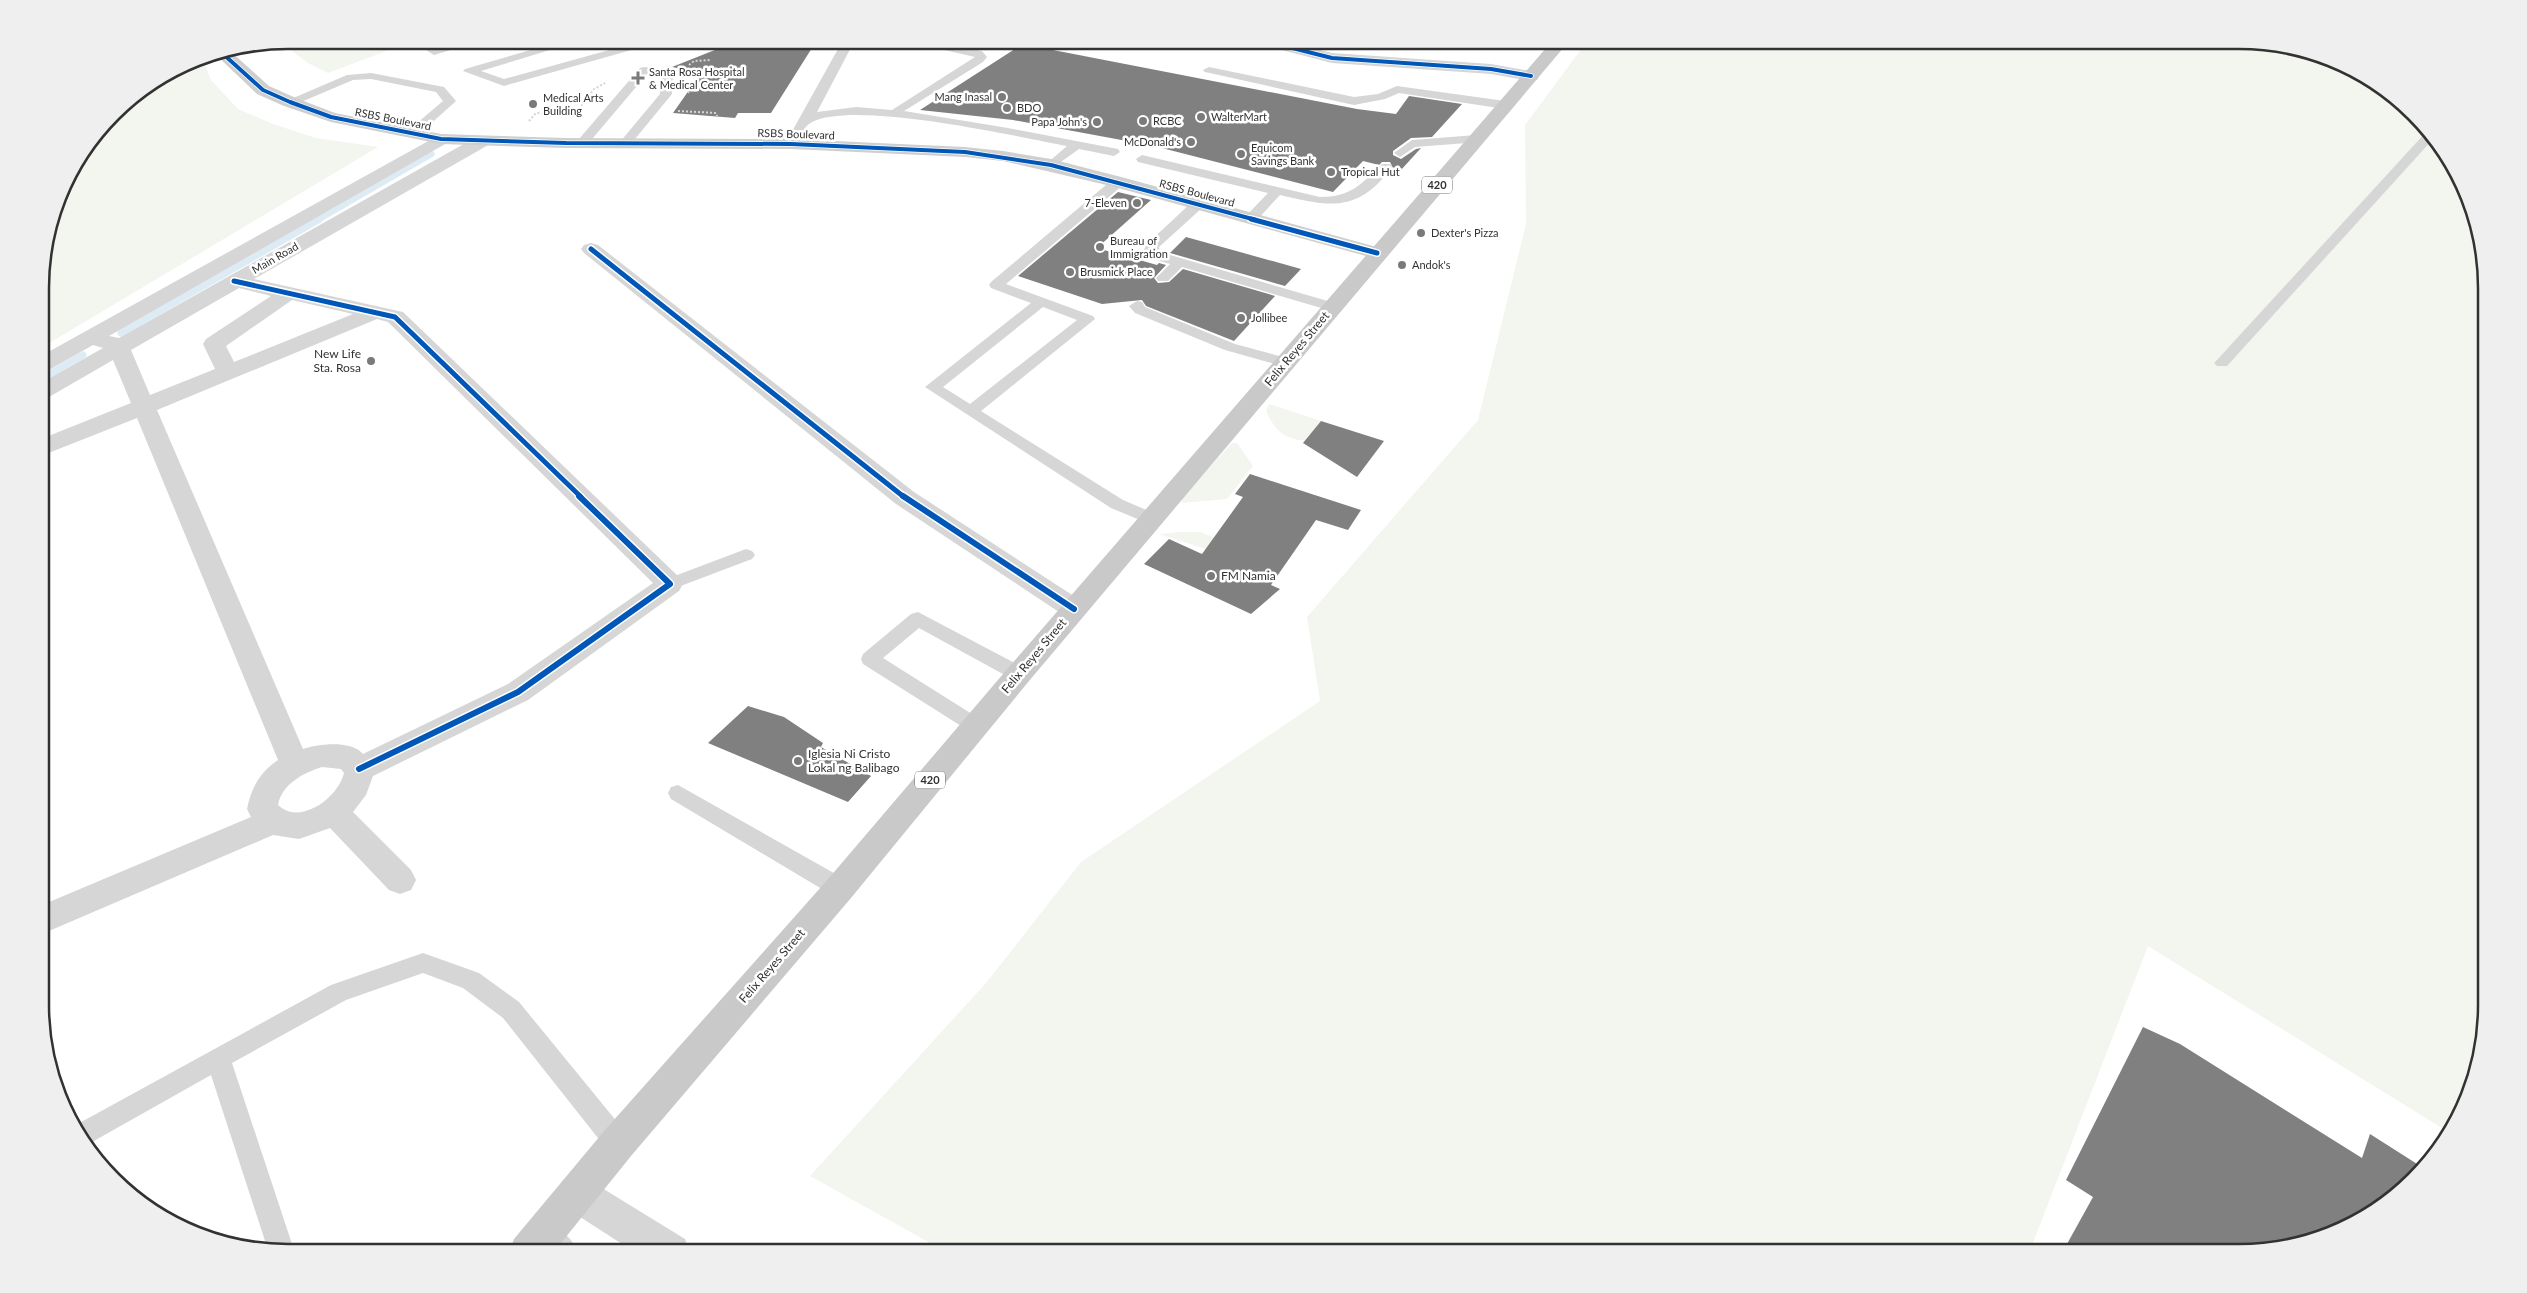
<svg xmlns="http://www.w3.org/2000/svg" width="2527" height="1293" viewBox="0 0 2527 1293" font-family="Lato,sans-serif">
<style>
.green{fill:#f2f6ee}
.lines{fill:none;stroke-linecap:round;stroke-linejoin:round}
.stream-far1{stroke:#dcebf4;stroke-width:5.5}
.stream{stroke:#dcebf4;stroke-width:7}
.building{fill:#808080}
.path{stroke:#d6d6d6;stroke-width:2;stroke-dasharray:2 2;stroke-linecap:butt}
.lane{fill:#d6d6d6;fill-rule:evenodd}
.street{fill:#d6d6d6;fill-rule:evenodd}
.secondary{fill:#cfcfcf;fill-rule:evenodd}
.primary{fill:#c9c9c9;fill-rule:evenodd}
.cycleway-far2-casing{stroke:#fff;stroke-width:5.5}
.cycleway-far1-casing{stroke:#fff;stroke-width:8}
.cycleway-casing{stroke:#fff;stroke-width:9}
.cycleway-far2{stroke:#0057b8;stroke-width:4}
.cycleway-far1{stroke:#0057b8;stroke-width:5}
.cycleway{stroke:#0057b8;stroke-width:6}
.poi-dot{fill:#7a7a7a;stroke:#fff;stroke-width:2}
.labels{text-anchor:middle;stroke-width:5;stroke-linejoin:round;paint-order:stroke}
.far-poi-label{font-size:11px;fill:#323232;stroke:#fff;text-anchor:start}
.far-street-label{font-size:11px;fill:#323232;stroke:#fff}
.shield{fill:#fff;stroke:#707070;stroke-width:1}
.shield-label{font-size:11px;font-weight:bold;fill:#323232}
.street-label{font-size:12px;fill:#323232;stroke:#fff}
.poi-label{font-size:12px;fill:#323232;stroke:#fff;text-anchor:start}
.rim{fill:none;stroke:#323232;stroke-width:2.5}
</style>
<rect width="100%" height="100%" fill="#fff"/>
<g class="green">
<polygon points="288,40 363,40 389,50 328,73 308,63 280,42"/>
<path d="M1588,40h651c21,3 44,3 64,8 78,20 144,85 171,160 5,15 7,32 11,48l2,749c-6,48 -10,86 -37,128l-302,-187 -119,307h-1081l-138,-77 176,-193 95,-121 239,-161 -13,-84 171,-197 48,-196 -1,-99z"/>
<polygon points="202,57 211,80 238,109 273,124 316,138 378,147 41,348 41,271 66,178 124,102 193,59"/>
<path d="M1269,404l52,17 -16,19c-20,1 -31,-11 -39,-29z"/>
<polygon points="1232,443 1237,443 1253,466 1227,499 1182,503 1182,498"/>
<polygon points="1182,532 1200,532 1215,538 1206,549 1159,534"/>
</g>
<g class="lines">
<polyline class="stream-far1" points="318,220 432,154"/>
<g class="stream">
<polyline points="121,333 320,219"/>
<polyline points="41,379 83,355"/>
</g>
</g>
<g class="building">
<polygon points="740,40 817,40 771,113 738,113 735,118 673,113 701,73 672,67"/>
<polygon points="1029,40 1035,40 1053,50 1357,109 1396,114 1409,96 1462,104 1432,137 1411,138 1393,151 1393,155 1401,159 1416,149 1421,148 1401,170 1393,168 1390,162 1382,162 1379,165 1363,161 1333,192 1154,146 1013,120 920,110"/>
<polygon points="1118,192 1151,200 1097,248 1157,265 1159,263 1166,265 1154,278 1158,283 1169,282 1183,269 1275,296 1234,341 1146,306 1142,300 1102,304 1018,276"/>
<polygon points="1186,237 1301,269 1285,286 1170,253"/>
<polygon points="1321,421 1384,441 1357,477 1303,443"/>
<polygon points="1250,474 1361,510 1348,530 1316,520 1271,585 1280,589 1251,614 1144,564 1169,539 1202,554 1243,497 1235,494"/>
<polygon points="748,706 784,717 823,743 821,747 871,776 848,802 708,743"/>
<polygon points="2143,1027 2180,1044 2362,1158 2370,1134 2425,1169 2377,1211 2319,1240 2255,1252 2062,1253 2093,1197 2066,1180"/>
</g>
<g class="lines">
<g class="path">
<polyline points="689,65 694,61 710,60"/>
<polyline points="690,69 703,70 694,83"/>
<polyline points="688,93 694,83 689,83"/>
<polyline points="678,111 716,113 717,116"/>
<polyline points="529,121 536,113 575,114 594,89 605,83"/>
</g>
<g class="lane">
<polygon points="565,40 583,40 481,71 504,79 631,44 637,47 635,49 504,86 463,71 465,69"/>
<path d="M843,40h12l-38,72 39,-5 36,3 83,-53 -66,-15 -2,-2h23l52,11 5,6 -4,5 -79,49 104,17 110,21 2,3 -6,4 -35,-7 -28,20 -6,-4 22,-19c-53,-10 -212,-46 -255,-24 -10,5 -11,16 -17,25h-8l-2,-3z"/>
<polygon points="644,67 670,70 676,73 671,83 672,94 630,145 626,146 620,142 660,94 659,83 663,76 647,74 587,145 579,145 577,142 579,139 640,68"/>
<polygon points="1209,67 1354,97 1378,94 1397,86 1505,101 1511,105 1505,109 1399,93 1385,99 1354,105 1205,72 1203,70"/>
<polygon points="371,73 444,87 456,101 417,136 413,137 407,133 409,130 443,101 436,92 371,79 353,80 294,105 286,105 284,102 347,75"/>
<polygon points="2427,131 2434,138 2227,366 2217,366 2214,363 2217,360"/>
<polygon points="1476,135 1482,139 1480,142 1415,147 1400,157 1394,153 1412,140"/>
<path d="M1142,155l178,42c31,0 40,-12 62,-33h8l2,3c-34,46 -62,40 -112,28l-24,26 -5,1 -7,-4 24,-25 -130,-31 -2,-3z"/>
<path d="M1118,178l5,1 1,3 -1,3 -117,99 87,32 2,3 -114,92 142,89 35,15 3,4 -3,4 -6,2 -41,-17 -186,-121 106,-84 -40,-15 -2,-3 2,-3 122,-103zM1043,307l34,13 -107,84 -27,-17z"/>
<polygon points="1197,201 1204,205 1202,208 1159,247 1160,252 1338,304 1340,307 1338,310 1328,310 1182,267 1168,281 1158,281 1156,278 1170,264 1150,258 1144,250 1146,245 1192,202"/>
<polygon points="1137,301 1142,302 1145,307 1235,344 1290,359 1293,362 1285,367 1225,350 1135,313 1129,306"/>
<polygon points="746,549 752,551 755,555 752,559 670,590 664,588 661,584 664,580"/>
<polygon points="918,612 1026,669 1029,674 1026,679 1019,681 1012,679 919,628 883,658 983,721 986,726 983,731 976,734 969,731 863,664 861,659 863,654 911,614"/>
<polygon points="678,785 848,881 851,888 848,895 840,897 832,895 671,799 668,793 671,787"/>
<polygon points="423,953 479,973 519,1002 627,1134 631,1143 627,1152 618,1155 609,1152 503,1018 463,988 423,973 346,1000 232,1063 295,1253 268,1250 211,1075 85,1146 74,1126 331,985"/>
</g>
<g class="street">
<polygon points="451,40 476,40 474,43 434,55 426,50 428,47"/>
<polygon points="1252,40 1279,40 1332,53 1491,64 1531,71 1537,72 1539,76 1537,80 1531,81 1491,74 1332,63 1254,43"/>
<polygon points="1523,40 1552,40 1563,43 1565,46 1557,51 1525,43"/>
<path d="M441,134l6,1 3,4 -3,4 -338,193 10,2 359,-202h12l3,4 -3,4 -236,135 149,33 276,265 4,7 -4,7 -151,109 -155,76 -7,19 -13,17 58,58 5,10 -5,10 -11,4 -11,-4 -59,-62 -31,11 -26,-4 -231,99v-29l209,-88 -4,-8c4,-21 13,-37 31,-49l-141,-342 -96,38v-17l90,-36 -18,-43 -64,37 -8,2v-16l62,-35 -10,-3 -44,25 -8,2v-16zM239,288l32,8 -65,43 -3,5 12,25 -65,26 -19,-45zM292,300l61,14 -119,48 -8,-16zM377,319l11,3 265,261 -145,101 -145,70c-12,-14 -45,-10 -60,-5l-146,-339zM322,767l19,2 3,4c-6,25 -44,53 -66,32 4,-21 25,-32 44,-38z"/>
<polygon points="591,243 598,245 914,492 1083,602 1087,609 1083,616 1074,619 1065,616 896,504 584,253 581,249 584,245"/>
<polygon points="576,1174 589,1180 685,1239 690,1253 636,1253 563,1206 557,1193 563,1180"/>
<path d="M540,1220c18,7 31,15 38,33h-52l-5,-14 5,-14z"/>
</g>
<polygon class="secondary" points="230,51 269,86 296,98 335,113 441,134 566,138 791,139 965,147 1003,151 1051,159 1125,178 1384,249 1387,253 1384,257 1377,259 1111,186 1003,161 965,157 791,149 566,148 441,144 331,122 284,106 257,94 215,54"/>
<polygon class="primary" points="1553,40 1570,40 1029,681 851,898 631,1156 553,1253 509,1253 514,1239 605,1130 829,878 1009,667"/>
<g class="cycleway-far2-casing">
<g id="cycleway-far2">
<polyline points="1260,40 1332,58 1491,69 1531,76"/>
<polyline points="222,53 263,90 290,102 331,117 441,139 566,143 791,144 965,152 1051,165 1256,220"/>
</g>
</g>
<g class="cycleway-far1-casing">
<g id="cycleway-far1">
<polyline points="1251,219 1377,253"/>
<polyline points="591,249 904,497"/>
<polyline points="234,281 395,317 581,497"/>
</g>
</g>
<g class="cycleway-casing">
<g id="cycleway">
<polyline points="903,496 1074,609"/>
<polyline points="359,769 518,692 670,584 579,496"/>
</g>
</g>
<use href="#cycleway-far2" class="cycleway-far2"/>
<use href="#cycleway-far1" class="cycleway-far1"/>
<use href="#cycleway" class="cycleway"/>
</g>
<g class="poi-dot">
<path d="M635.5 70.5h5v5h5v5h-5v5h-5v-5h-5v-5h5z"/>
<circle cx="1002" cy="97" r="5"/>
<circle cx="533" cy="104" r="5"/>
<circle cx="1007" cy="108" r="5"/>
<circle cx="1201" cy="117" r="5"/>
<circle cx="1143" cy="121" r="5"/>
<circle cx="1097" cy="122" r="5"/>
<circle cx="1191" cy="142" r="5"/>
<circle cx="1241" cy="154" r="5"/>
<circle cx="1331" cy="172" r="5"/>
<circle cx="1137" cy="203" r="5"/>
<circle cx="1421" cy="233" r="5"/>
<circle cx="1100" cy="247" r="5"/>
<circle cx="1402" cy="265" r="5"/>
<circle cx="1070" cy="272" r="5"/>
<circle cx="1241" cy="318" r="5"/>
<circle cx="371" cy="361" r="5"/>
<circle cx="1211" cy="576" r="5"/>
<circle cx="798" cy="761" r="5"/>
</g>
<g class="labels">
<g class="far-poi-label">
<text x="649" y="76">Santa Rosa Hospital<tspan x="649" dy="13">&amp; Medical Center</tspan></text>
<text x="992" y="101" text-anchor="end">Mang Inasal</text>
<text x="543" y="102">Medical Arts<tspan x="543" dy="13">Building</tspan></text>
<text x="1017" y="112">BDO</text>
<text x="1211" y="121">WalterMart</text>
<text x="1153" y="125">RCBC</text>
<text x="1087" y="126" text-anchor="end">Papa John's</text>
<text x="1181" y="146" text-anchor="end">McDonald's</text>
<text x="1251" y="152">Equicom<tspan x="1251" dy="13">Savings Bank</tspan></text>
<text x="1341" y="176">Tropical Hut</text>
<text x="1127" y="207" text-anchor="end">7-Eleven</text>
<text x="1431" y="237">Dexter's Pizza</text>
<text x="1110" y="245">Bureau of<tspan x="1110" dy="13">Immigration</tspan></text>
<text x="1412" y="269">Andok's</text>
<text x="1080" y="276">Brusmick Place</text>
<text x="1251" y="322">Jollibee</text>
</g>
<g class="far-street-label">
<text transform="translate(393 119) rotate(11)" y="4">RSBS Boulevard</text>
<text transform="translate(796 134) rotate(2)" y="4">RSBS Boulevard</text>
<text transform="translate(1197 193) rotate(15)" y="4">RSBS Boulevard</text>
<text transform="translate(275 258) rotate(-30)" y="4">Main Road</text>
</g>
<g class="shield">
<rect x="1422" y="176.5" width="30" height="17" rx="4"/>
<rect x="915" y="771.5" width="30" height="17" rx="4"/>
</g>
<g class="shield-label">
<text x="1437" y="189">420</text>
<text x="930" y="784">420</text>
</g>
<g class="street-label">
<text transform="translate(1297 349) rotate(-50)" y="4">Felix Reyes Street</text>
<text transform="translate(1034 656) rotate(-50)" y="4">Felix Reyes Street</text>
<text transform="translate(772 966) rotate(-49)" y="4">Felix Reyes Street</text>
</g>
<g class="poi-label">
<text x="361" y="358" text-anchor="end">New Life<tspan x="361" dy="14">Sta. Rosa</tspan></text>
<text x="1221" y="580">FM Namia</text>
<text x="808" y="758">Iglesia Ni Cristo<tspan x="808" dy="14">Lokal ng Balibago</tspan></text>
</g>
</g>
<path d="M0 0H2527V1293H0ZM288 49H2239A239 239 0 0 1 2478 288V1005A239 239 0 0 1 2239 1244H288A239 239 0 0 1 49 1005V288A239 239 0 0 1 288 49Z" fill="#efefef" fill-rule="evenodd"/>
<path class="rim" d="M288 49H2239A239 239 0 0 1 2478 288V1005A239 239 0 0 1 2239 1244H288A239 239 0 0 1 49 1005V288A239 239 0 0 1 288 49Z"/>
</svg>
